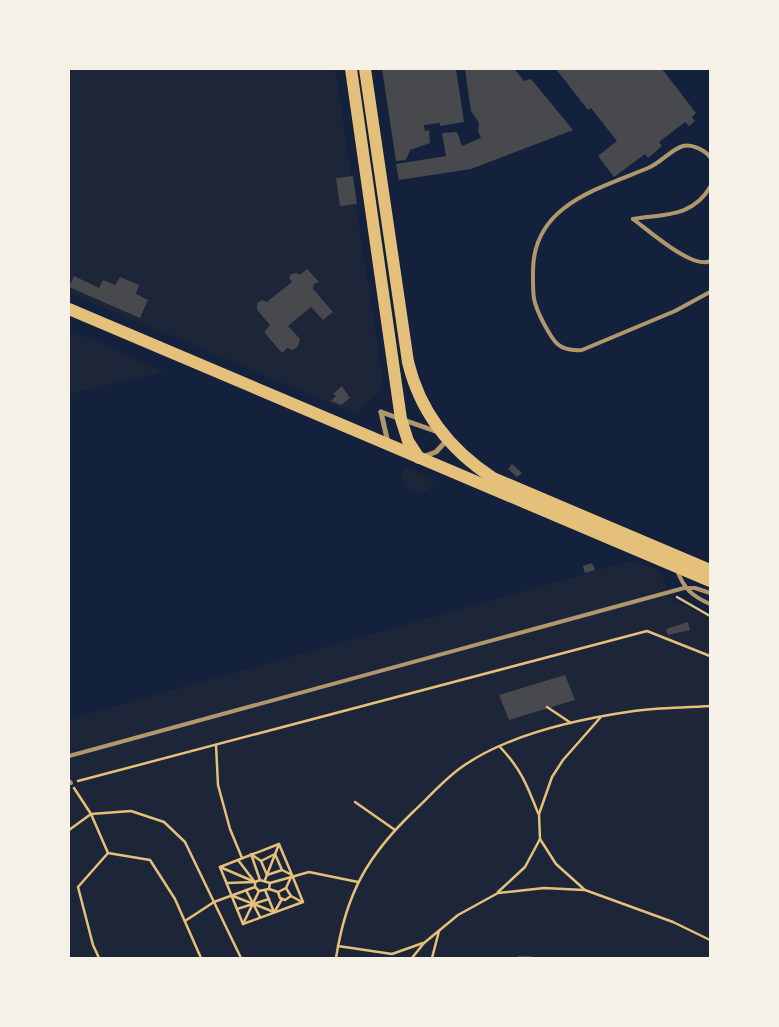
<svg xmlns="http://www.w3.org/2000/svg" width="779" height="1027" viewBox="0 0 779 1027" font-family="Poppins,sans-serif">
<style>
.green{fill:#1d2539}
.building{fill:#48494c}
.lines{fill:none;stroke-linecap:round;stroke-linejoin:round}
.path{stroke:#e5c07b;stroke-width:2.5}
.service{stroke:#b1986c;stroke-width:4}
.minor{stroke:#b1986c;stroke-width:5}
.primary{stroke:#e5c07b;stroke-width:12}
</style>
<rect width="100%" height="100%" fill="#14213d"/>
<g class="green">
<polygon points="69,69 335,69 384,389 359,410 360,416 69,293"/>
<polygon points="69,329 164,372 69,394"/>
<path d="M405,467l30,12c-11,25 -39,14 -30,-12z"/>
<polygon points="634,560 661,571 668,592 673,599 710,619 710,958 69,958 69,719"/>
</g>
<g class="building">
<polygon points="382,69 456,69 464,122 440,126 440,123 424,125 425,131 429,130 430,143 410,150 406,160 396,161"/>
<polygon points="465,69 514,69 524,81 531,79 573,130 471,169 399,180 396,164 446,156 442,133 457,132 462,146 481,138 478,131 479,123 471,111"/>
<polygon points="556,69 662,69 696,113 692,117 695,121 689,126 685,122 659,142 662,146 648,158 645,154 614,177 598,156 617,141 591,108 588,110"/>
<polygon points="353,176 357,204 340,206 336,178"/>
<polygon points="307,269 319,282 314,284 313,289 333,312 323,320 311,307 288,326 300,339 298,346 293,350 287,348 282,353 264,332 270,325 257,310 257,303 262,300 267,302 292,282 289,278 291,274 297,273 300,275"/>
<polygon points="74,276 99,288 103,280 115,285 120,277 139,285 136,294 148,300 140,318 69,287"/>
<polygon points="342,386 350,398 341,405 331,401 336,396 333,394"/>
<polygon points="512,464 522,473 517,477 508,469"/>
<polygon points="592,563 595,570 585,573 583,566"/>
<polygon points="688,622 690,630 668,635 666,629"/>
<polygon points="565,675 575,700 509,720 499,695"/>
</g>
<g class="lines">
<g class="path">
<polyline points="677,597 710,616"/>
<polyline points="547,707 571,723"/>
<polyline points="600,718 563,760 552,777 539,814 540,839 556,864 585,890 673,922 710,940"/>
<polyline points="216,745 218,785 230,829 242,858"/>
<path d="M500,747c21,22 27,38 38,66"/>
<polyline points="78,781 647,631 710,656"/>
<polyline points="74,788 91,814 108,853"/>
<polyline points="355,802 395,830"/>
<polyline points="69,830 91,814 131,811 164,822 185,842 241,958"/>
<polyline points="108,853 150,860 175,899 201,958"/>
<polyline points="251,854 260,880"/>
<polygon points="275,854 282,870 267,875 261,861"/>
<polyline points="252,855 261,861"/>
<polyline points="238,860 254,881"/>
<polyline points="220,867 255,882"/>
<polyline points="282,870 292,875 303,902 243,924 220,867 279,844 292,875 286,888"/>
<polyline points="265,880 279,844"/>
<polyline points="227,883 254,882"/>
<polyline points="255,887 259,891 269,889 270,883"/>
<polyline points="269,889 278,892 286,888 291,896 302,902"/>
<polyline points="246,890 260,917"/>
<polyline points="265,890 274,912"/>
<polyline points="278,892 280,898 285,900 291,896"/>
<polyline points="498,892 525,867 540,839"/>
<polyline points="233,896 274,912"/>
<polyline points="237,909 269,899"/>
<polyline points="275,911 282,899"/>
<polyline points="185,921 214,902 255,887 255,882 260,880 270,883 309,872 358,882"/>
<polyline points="243,924 259,891"/>
<polyline points="338,946 392,954 423,943"/>
<polyline points="99,958 93,945 78,887 108,853"/>
<path d="M336,958c10,-64 31,-102 78,-147 15,-14 29,-30 45,-42 46,-34 119,-50 175,-58 25,-4 51,-3 76,-5"/>
<polyline points="412,958 424,943 458,915 498,893 544,888 584,890"/>
<polyline points="432,958 439,931"/>
<polyline points="518,958 532,958"/>
</g>
<g class="service">
<path d="M710,157c-5,-7 -18,-13 -27,-11 -13,4 -22,17 -35,22 -50,21 -115,37 -115,103 0,25 -1,29 10,51 10,19 15,30 39,28l93,-39 35,-19"/>
<path d="M633,219c15,11 60,51 77,42"/>
<path d="M633,219c31,-5 60,-2 77,-32"/>
<path d="M677,570c7,19 15,26 33,34"/>
<polyline points="69,756 684,588 695,588 710,593"/>
<polyline points="69,781 71,783"/>
</g>
<g class="minor">
<polyline points="381,412 438,432"/>
<polyline points="381,412 388,443"/>
<polyline points="422,457 436,452 447,440"/>
</g>
<g class="primary">
<polyline points="351,69 401,419 408,441 419,458"/>
<path d="M365,69l43,293c12,50 42,88 85,116l217,92"/>
<polyline points="69,309 710,581"/>
</g>
</g>
<rect width="779" height="1027" fill="none" stroke="#f6f1e7" stroke-width="140"/>
</svg>
